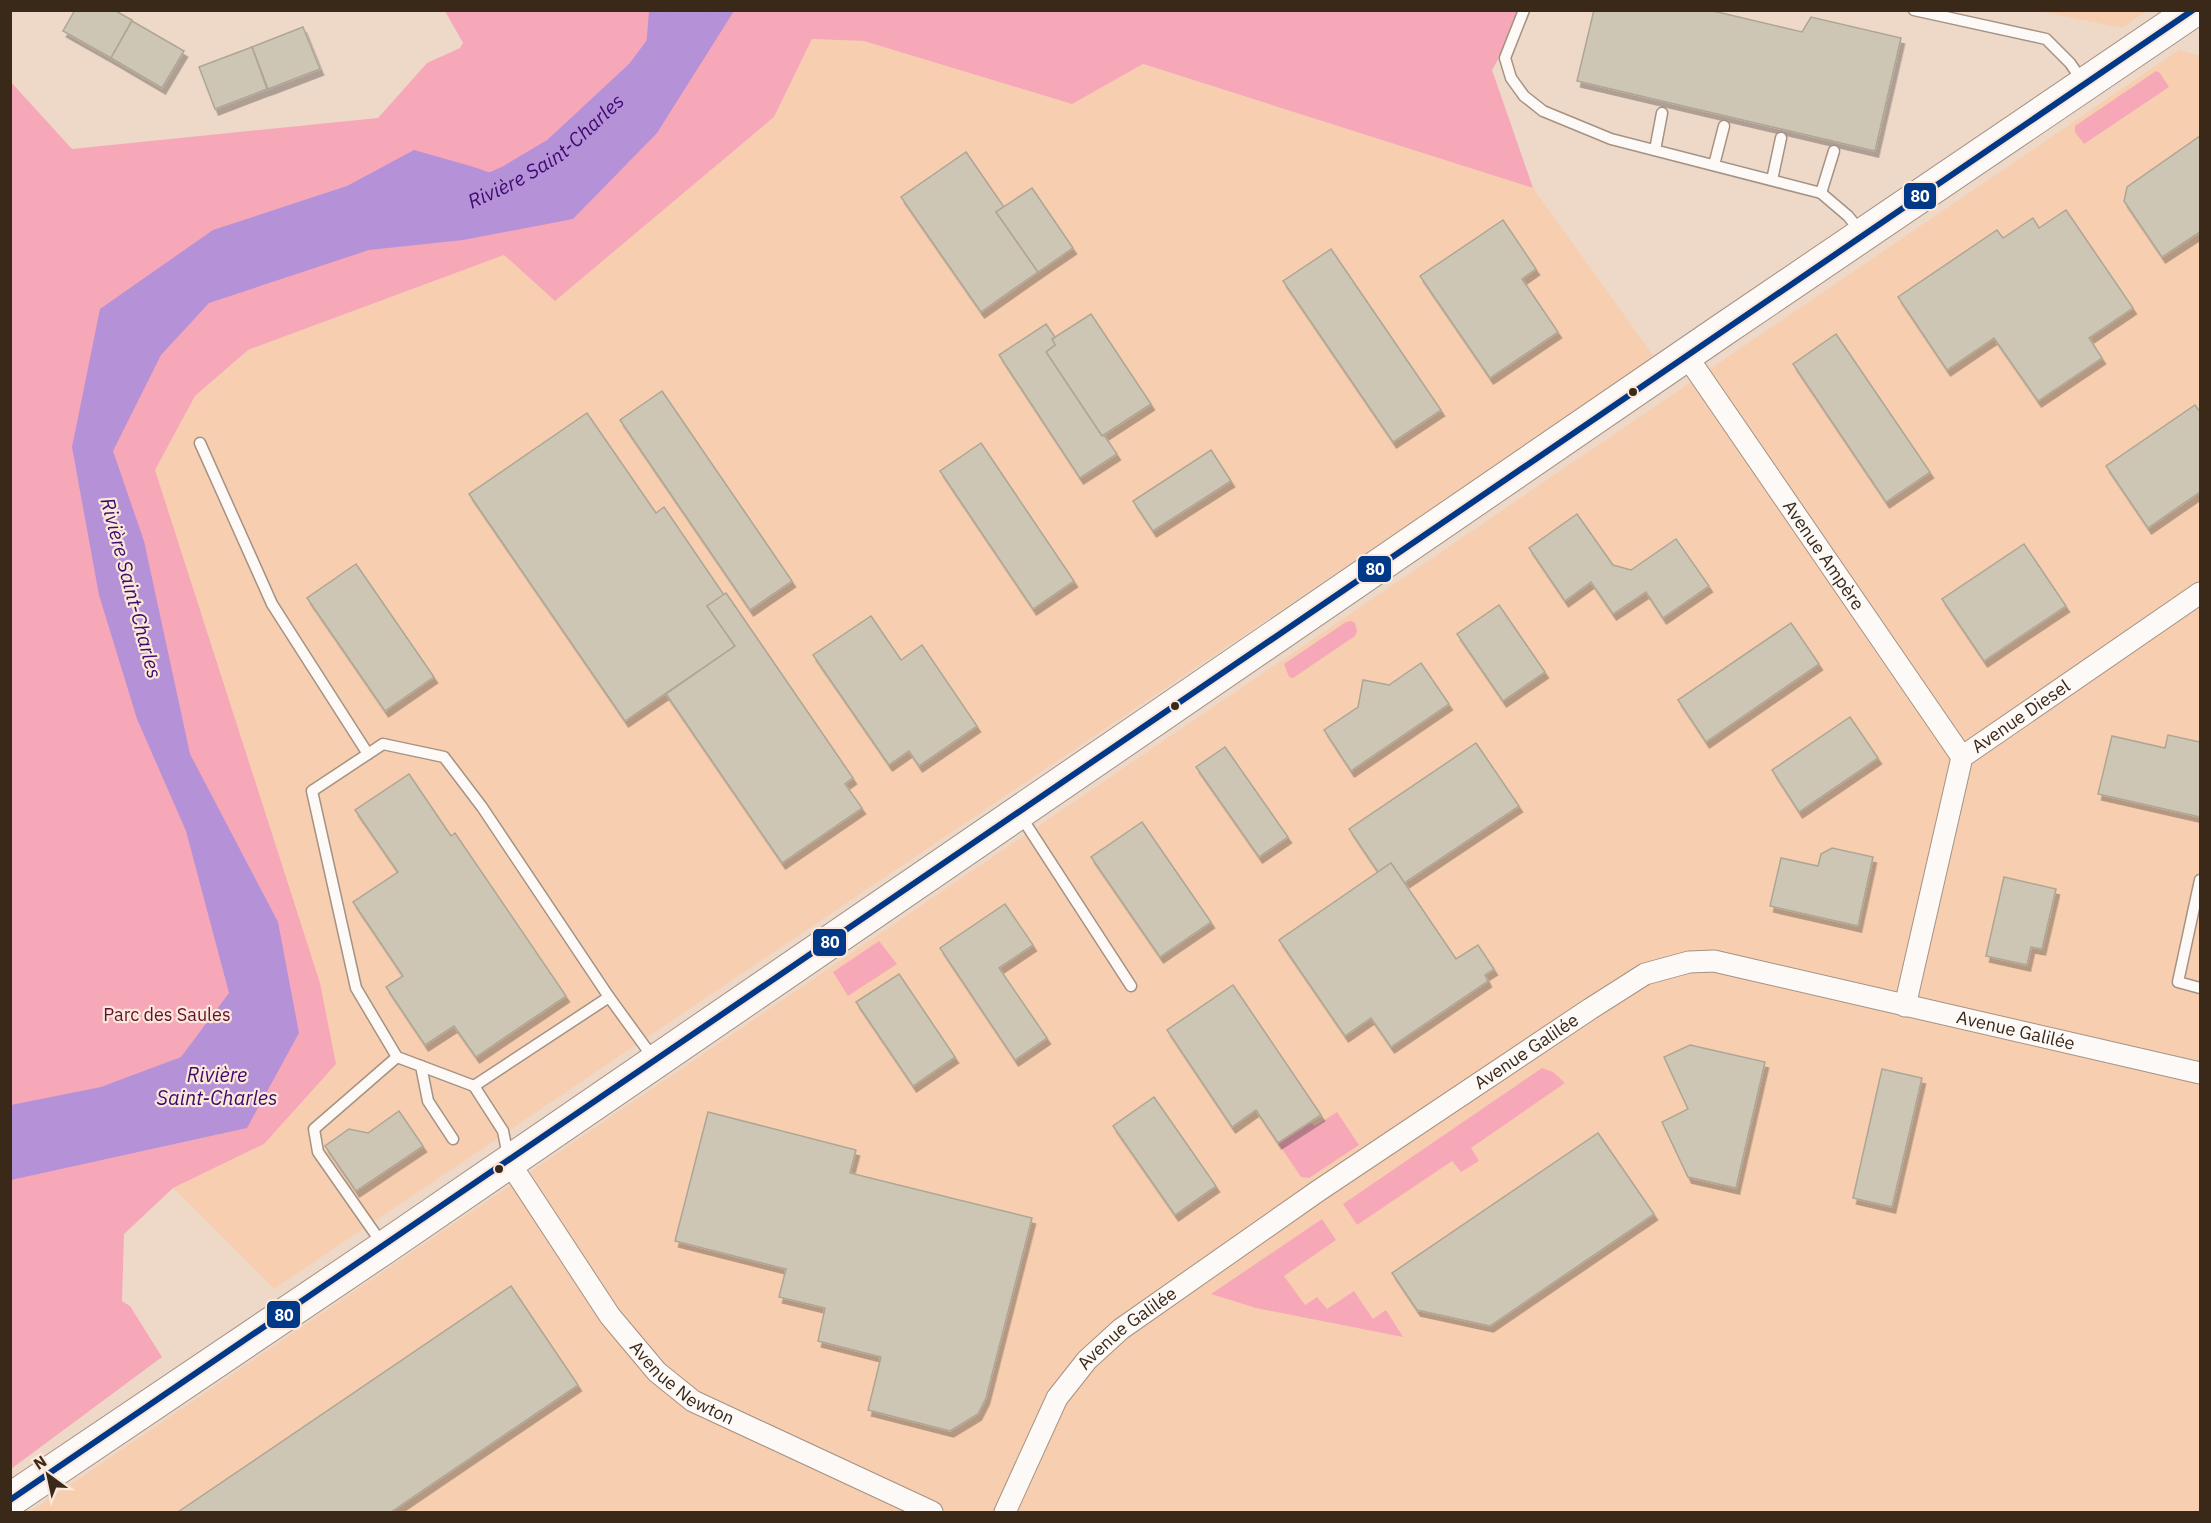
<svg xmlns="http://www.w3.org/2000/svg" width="2211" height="1523" viewBox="0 0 2211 1523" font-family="'IBM Plex Sans',sans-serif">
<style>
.built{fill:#f7cfb0}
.green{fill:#f6a8b9}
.water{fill:#b591d8}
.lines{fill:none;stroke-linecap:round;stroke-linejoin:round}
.river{stroke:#b591d8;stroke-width:38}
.building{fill:#cec6b5;stroke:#aea695;stroke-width:1.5;filter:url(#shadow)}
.service-casing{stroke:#a49284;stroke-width:13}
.minor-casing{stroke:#a49284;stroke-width:23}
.primary-casing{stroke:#a49284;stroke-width:35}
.service{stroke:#fcf9f7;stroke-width:10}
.minor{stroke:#fcf9f7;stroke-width:21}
.primary{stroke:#fcf9f7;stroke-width:33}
.bus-1-casing{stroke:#fce8d9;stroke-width:10}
.bus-1{stroke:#013888;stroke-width:6}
.bus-dot{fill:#3a2819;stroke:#fce8d9;stroke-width:2}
.labels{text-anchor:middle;stroke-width:4.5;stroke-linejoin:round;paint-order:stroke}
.street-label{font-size:18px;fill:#3a2819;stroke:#fce8d9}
.park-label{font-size:18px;fill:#5f1033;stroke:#fce8d9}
.water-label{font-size:20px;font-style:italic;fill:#3e096f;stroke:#fce8d9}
.line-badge{stroke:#fce8d9;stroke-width:2}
.badge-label{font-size:16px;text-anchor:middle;font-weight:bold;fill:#fff}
</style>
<defs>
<filter id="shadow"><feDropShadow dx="3.5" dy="6" stdDeviation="0" flood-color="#0004"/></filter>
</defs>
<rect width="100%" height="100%" fill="#eed8c8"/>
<g class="built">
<polygon points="2038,11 2147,10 2147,11 2122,28"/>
<polygon points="812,39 864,41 1072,104 1142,64 1533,188 1655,358 274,1289 173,1188 264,1144 154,470 195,396 248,350 504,255 555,301 774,117"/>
<polygon points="2179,50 2200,56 2200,1512 30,1512"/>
</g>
<g class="green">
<polygon points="445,11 1526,11 1492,70 1533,188 1143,64 1072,104 864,41 812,39 774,117 555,301 504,255 248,350 195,396 155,470 320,983 336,1064 264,1144 173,1188 124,1234 122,1301 130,1306 162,1357 11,1469 10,81 72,149 378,118 427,63 460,48 463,43"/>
<polygon points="2156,71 2160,73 2169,87 2084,144 2075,132 2075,126"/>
<polygon points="1351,621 1355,623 1357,631 1355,636 1293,678 1289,677 1284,664 1346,622"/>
<polygon points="879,941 897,964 848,996 833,972"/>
<polygon points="1542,1068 1553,1072 1565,1083 1471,1148 1479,1161 1461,1172 1452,1161 1357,1225 1343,1204"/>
<polygon points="1337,1112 1359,1145 1309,1178 1301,1177 1278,1143 1310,1122 1315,1126"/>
<polygon points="1322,1219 1336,1240 1284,1276 1305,1305 1317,1297 1327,1309 1354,1291 1373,1319 1386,1310 1403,1337 1256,1308 1211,1294"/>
</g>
<polygon class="water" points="649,11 734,11 657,133 573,219 463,240 369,250 209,303 161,355 113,451 144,541 190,754 278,922 299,1033 247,1128 11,1180 11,1105 101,1087 181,1057 229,993 186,831 137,719 99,595 72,447 100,309 213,230 347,186 414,150 474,167 522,184 589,131 646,49"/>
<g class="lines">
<path class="river" id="s1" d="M468,203l44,-20 47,-28 84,-78 50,-67"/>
</g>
<g class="building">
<polygon points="75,10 114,10 132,20 111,58 63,31"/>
<polygon points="1594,10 1709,10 1802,32 1811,17 1901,38 1875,151 1577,81"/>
<polygon points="132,21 184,51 162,88 111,58"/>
<polygon points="303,27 320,69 268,89 252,47"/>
<polygon points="252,47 267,89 215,109 199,67"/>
<polygon points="2200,136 2200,232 2162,257 2124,201 2127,187"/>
<polygon points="966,152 1004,207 996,212 1038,272 981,312 901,197"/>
<polygon points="1032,188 1073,248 1038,272 996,212"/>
<polygon points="2066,210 2133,308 2089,338 2102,358 2038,401 1994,338 1947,370 1898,297 1997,230 2003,238 2033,218 2039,228"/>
<polygon points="1503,220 1536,269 1522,279 1558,332 1490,378 1420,276"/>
<polygon points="1331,249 1441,410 1393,442 1283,281"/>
<polygon points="1091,314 1151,404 1102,436 1046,352 1055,345 1052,339"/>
<polygon points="1046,324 1055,337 1052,339 1055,345 1046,352 1102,436 1104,435 1117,454 1080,478 999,355"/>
<polygon points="1836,334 1930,472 1886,502 1793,364"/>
<polygon points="662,391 792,581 750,610 620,420"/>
<polygon points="2195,405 2200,412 2200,492 2148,528 2106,466"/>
<polygon points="587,413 656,513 664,507 724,595 707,606 735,646 625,721 469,494"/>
<polygon points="981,443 1074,581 1033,609 940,471"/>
<polygon points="1211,450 1231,481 1153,531 1133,501"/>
<polygon points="1577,514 1613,565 1631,570 1676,539 1709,586 1663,618 1646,592 1613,614 1591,582 1565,601 1529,548"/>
<polygon points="2024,544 2066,606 1984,661 1942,599"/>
<polygon points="356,564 434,677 385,711 307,598"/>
<polygon points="726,593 853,778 845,784 862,808 782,863 666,694 735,646 707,606"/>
<polygon points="1499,605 1545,672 1503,701 1457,634"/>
<polygon points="871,616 901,660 922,645 977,726 919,766 909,751 889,765 813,655"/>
<polygon points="1791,623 1819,664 1706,742 1678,700"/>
<polygon points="1421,663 1449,704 1351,771 1324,730 1358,707 1363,680 1389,685"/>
<polygon points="1850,717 1878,758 1799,812 1772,770"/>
<polygon points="2168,735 2200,742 2200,817 2098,794 2112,736 2165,748"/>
<polygon points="1476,743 1519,806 1404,883 1391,863 1378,872 1349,829"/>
<polygon points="1225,747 1288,837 1259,857 1196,767"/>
<polygon points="409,774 451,836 455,833 566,996 476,1057 454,1026 425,1045 386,987 403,976 353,902 398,872 355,810"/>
<polygon points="1142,822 1211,922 1160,957 1091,857"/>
<polygon points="1832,848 1873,857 1858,926 1770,906 1781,858 1818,866 1821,854"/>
<polygon points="1391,863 1456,959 1478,945 1494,969 1485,975 1488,981 1391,1047 1371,1018 1345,1036 1279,940"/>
<polygon points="2004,877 2056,889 2042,949 2031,947 2027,965 1986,956"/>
<polygon points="1005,904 1033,945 999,968 1047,1038 1015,1060 940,948"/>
<polygon points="899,974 955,1057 913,1086 856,1002"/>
<polygon points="1233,985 1321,1115 1278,1143 1256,1110 1232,1127 1167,1030"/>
<polygon points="1690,1045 1765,1062 1736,1188 1688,1177 1662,1122 1688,1109 1664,1057"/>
<polygon points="1882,1069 1922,1078 1892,1207 1853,1198"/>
<polygon points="1154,1097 1216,1186 1175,1215 1113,1126"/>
<polygon points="399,1111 423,1146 356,1191 325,1146 349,1129 368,1133"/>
<polygon points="708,1112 856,1150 850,1173 1032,1218 986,1398 978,1414 950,1431 868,1410 881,1357 818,1341 825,1308 779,1297 786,1269 675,1241"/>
<polygon points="1598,1133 1654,1214 1490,1326 1417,1310 1392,1273"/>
<polygon points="511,1286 578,1385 391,1512 178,1512"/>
</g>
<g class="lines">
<g class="service-casing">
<g id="service">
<polyline points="1524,10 1505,58 1511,78 1524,96 1543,111 1611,139 1821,193 1848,216 1861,232"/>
<polyline points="1914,10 2046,39 2070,63 2083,82"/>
<polyline points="1655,150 1662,113"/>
<polyline points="1714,165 1724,126"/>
<polyline points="1772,180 1781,138"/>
<polyline points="1821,193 1834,151"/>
<polyline points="200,443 272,604 368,754"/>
<polyline points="1020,815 1131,986"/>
<polyline points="2200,880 2178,982 2200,988"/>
<polyline points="421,1066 428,1101 453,1139"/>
<polyline points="474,1086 397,1057 356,988 312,791 383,744 444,757 482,807 609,997"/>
<polyline points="508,1156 503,1131 474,1086 609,997 654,1059"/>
<polyline points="383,1245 318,1152 314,1129 397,1057"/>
</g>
</g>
<g class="minor-casing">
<g id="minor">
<path id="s2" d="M1686,355l276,402"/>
<path id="s3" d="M1905,1006l57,-249 238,-164"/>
<path id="s4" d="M509,1162l101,154 47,56 36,29 239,111"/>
<path id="s5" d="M1005,1512l52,-114 30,-38 34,-31 197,-138 272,-182 55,-35 44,-12 25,-1 486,112"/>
</g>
</g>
<g class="primary-casing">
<polyline id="primary" points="10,1500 385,1247 1721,331 2194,10"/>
</g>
<use href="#service" class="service"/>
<use href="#minor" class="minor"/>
<use href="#primary" class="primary"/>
<g class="bus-1-casing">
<path id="bus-1" d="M10,1500c731,-493 1454,-995 2183,-1490"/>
</g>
<use href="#bus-1" class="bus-1"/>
</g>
<g class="bus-dot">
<circle cx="1633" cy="392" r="5"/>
<circle cx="1175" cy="706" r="5"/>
<circle cx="499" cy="1169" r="5"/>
</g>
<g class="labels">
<g class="street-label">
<text dy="6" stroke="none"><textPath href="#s2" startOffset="243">Avenue Ampère</textPath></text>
<text dy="6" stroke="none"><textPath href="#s3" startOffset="327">Avenue Diesel</textPath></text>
<text dy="6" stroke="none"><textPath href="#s5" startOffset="1233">Avenue Galilée</textPath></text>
<text dy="6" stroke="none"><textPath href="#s5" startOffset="711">Avenue Galilée</textPath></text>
<text dy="6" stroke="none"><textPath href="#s5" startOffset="225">Avenue Galilée</textPath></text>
<text dy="6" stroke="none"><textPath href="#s4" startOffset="284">Avenue Newton</textPath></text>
</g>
<g class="park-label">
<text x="167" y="1021">Parc des Saules</text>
</g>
<g class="water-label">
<text dy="7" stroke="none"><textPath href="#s1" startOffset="94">Rivière Saint-Charles</textPath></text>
<text transform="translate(131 588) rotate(75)" y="7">Rivière Saint-Charles</text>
<text x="217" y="1082">Rivière<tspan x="217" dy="23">Saint-Charles</tspan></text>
</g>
</g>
<g class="line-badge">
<rect x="1903" y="182" width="34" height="28" rx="6" fill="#013888"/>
<rect x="1357" y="555" width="35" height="28" rx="6" fill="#013888"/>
<rect x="812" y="928" width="35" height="29" rx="6" fill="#013888"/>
<rect x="266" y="1300" width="35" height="29" rx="6" fill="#013888"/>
</g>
<g class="badge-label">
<text x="1920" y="202">80</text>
<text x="1375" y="575">80</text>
<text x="830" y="948">80</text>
<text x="284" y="1321">80</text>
</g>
<rect width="2211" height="1523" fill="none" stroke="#3a2819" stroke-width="24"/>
<g transform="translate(48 1475) rotate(327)" stroke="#fce8d9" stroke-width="4.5" paint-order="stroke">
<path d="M0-4.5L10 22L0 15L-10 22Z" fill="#3a2819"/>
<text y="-9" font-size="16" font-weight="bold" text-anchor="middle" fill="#3a2819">N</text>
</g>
</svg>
